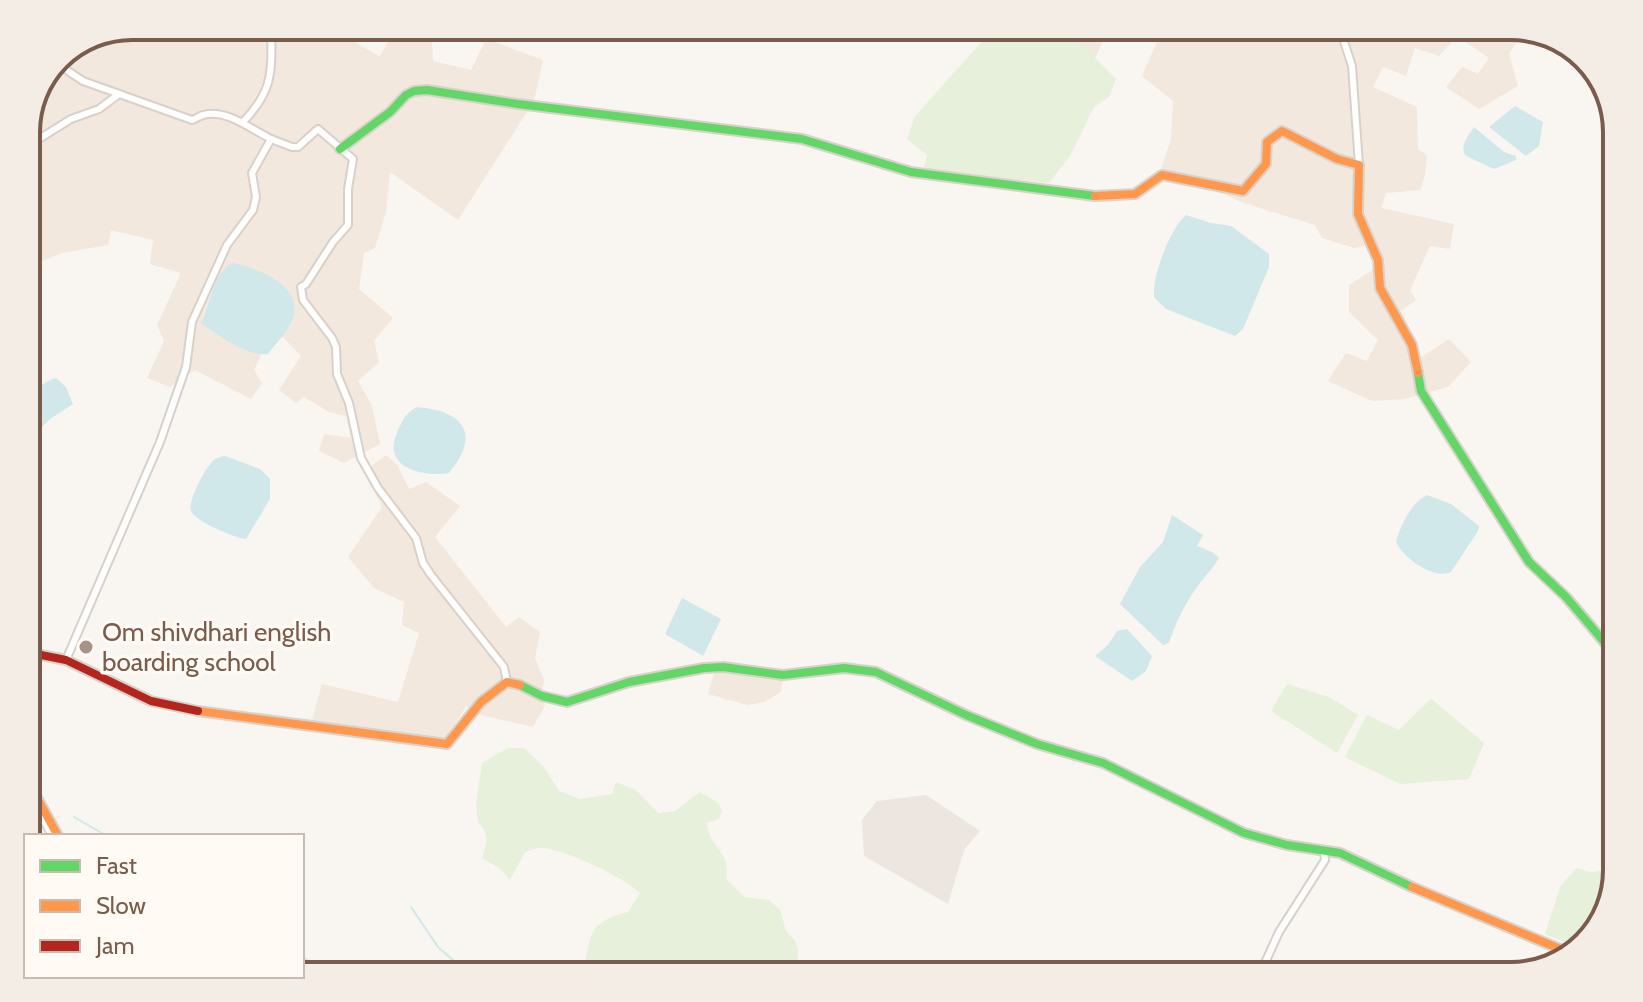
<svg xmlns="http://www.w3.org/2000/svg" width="1643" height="1002" viewBox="0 0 1643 1002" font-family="Cabin,sans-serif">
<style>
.residential{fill:#f2e8de}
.industrial{fill:#ede5e0}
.green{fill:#e7f0db}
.water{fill:#d0e8ea}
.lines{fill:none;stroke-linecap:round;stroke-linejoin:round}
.stream{stroke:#d0e8ea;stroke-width:2}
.street-casing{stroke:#d7d1cb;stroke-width:10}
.fast-casing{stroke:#d9d2cb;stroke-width:12}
.slow-casing{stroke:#d9d2cb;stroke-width:12}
.jam-casing{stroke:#d9d2cb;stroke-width:12}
.street{stroke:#fefefd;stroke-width:6}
.fast{stroke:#63d668;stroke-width:8}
.slow{stroke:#ff974d;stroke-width:8}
.jam{stroke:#b3261e;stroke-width:8}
.poi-dot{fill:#a69286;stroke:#fffaf3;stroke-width:3}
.labels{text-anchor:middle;stroke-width:7;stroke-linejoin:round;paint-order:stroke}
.poi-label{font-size:26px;fill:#7a5c4d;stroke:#fffaf3;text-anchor:start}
.rim{fill:none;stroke:#7a5c4d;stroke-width:4}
</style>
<rect width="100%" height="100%" fill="#f9f5f0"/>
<g class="residential">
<polygon points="132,26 329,26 380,57 396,26 427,26 431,27 433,61 471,70 486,39 543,60 534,101 458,220 390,172 386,212 375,248 364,253 359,289 393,318 374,341 379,362 358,381 372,406 380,444 344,463 319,451 324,434 351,438 346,416 329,412 304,397 296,403 279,390 301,356 282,336 291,324 275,279 234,263 217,278 202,319 235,344 261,355 254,370 262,383 251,399 195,370 170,387 147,378 164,341 157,325 181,273 150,264 153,240 111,230 108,245 62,253 26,268 26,126 57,57"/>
<polygon points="1063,26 1110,26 1094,60"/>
<polygon points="1149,26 1511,26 1524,30 1509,54 1518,86 1479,109 1446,87 1462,67 1478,74 1489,58 1457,36 1439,56 1415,48 1406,76 1383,67 1373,87 1417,107 1418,149 1427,155 1425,175 1420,190 1386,193 1381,208 1454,224 1450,249 1430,246 1410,290 1416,300 1401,311 1420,358 1449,339 1471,362 1448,387 1405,399 1372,401 1328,381 1346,353 1367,361 1378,340 1349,312 1349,285 1375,268 1368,245 1354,248 1322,238 1315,225 1241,202 1217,190 1160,172 1171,139 1173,101 1142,76 1159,37"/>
<polygon points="386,455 397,465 409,489 426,482 460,506 435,537 506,627 519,617 540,632 535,658 544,680 542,694 545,706 533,727 477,714 466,706 445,740 438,742 311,724 322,684 398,702 419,633 402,625 404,602 374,588 348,557 382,507 365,471"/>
<polygon points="724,669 783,678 781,692 764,702 748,705 708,694 715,670"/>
</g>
<polygon class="industrial" points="926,795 980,831 964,850 948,904 864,856 862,820 877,801"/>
<g class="green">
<polygon points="996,26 1063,26 1116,79 1109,97 1094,107 1070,156 1049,183 923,171 927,155 907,139 915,116"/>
<polygon points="1287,684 1329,697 1358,715 1337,753 1271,711"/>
<polygon points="1431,699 1484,743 1469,779 1400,784 1345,757 1367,715 1399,730"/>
<path d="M508,748h16l19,18 16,25 21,8 32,-5 4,-12 20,8 22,23 17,-2 25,-19 17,10 5,8 -3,9 -12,4c1,24 25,29 19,56l18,18 25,3 11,10 6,21 9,10 3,8 -1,27h-210l-4,-3c9,-39 3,-50 45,-61l12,-19c-18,-17 -72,-42 -97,-45 -5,-1 -12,2 -18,4l-15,28 -11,-12 -17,-10c4,-14 9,-25 -4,-35l-2,-20 6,-40z"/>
<polygon points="1576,868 1592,872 1603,870 1611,878 1600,903 1601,913 1605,916 1603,923 1578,948 1545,934 1560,887"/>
</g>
<g class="water">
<polygon points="1515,106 1543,122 1539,146 1526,156 1489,127"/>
<path d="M1474,127l30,25 12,4v4l-22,9 -28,-13c-7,-10 2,-20 8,-29z"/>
<path d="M1186,215l25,8 20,3 38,28v13l-26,62 -8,7 -69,-27 -12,-12c-2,-20 16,-69 32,-82z"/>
<path d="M234,263c26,6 74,25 57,60 -5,11 -16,21 -23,31 -22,3 -48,-19 -67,-30l16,-46 11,-13z"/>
<path d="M56,378l10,9 7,17 -23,15 -13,13 -8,-9c2,-20 4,-39 27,-45z"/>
<path d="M417,407c48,4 64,28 32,66 -17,3 -51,0 -55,-22 -2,-8 3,-19 6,-25 4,-9 9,-15 17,-19z"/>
<path d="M225,456l35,13 10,10v20l-24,40c-11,-1 -50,-17 -55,-28 -4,-9 15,-45 23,-51 4,-3 6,-3 11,-4z"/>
<path d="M1427,495l24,9 28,22 -1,5 -27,41c-17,8 -48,-14 -55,-30 4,-16 16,-40 31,-47z"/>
<path d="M1172,515l31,20 -6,11 15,6 7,6c-7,12 -17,21 -24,32 -11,16 -20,34 -26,53l-6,2 -43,-41 20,-37 23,-25z"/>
<polygon points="682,598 721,619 703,656 665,634"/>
<polygon points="1127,629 1152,656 1146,671 1132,681 1095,656 1108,645 1117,631"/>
</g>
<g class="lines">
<g class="stream">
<polyline points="74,817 107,836"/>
<polyline points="411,907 438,947 455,962 467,976"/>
<polyline points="302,957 311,962"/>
<polyline points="319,966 338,976"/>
</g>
<g class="street-casing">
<g id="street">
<polyline points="1339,26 1352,66 1359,165"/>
<path d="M62,67l21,14 109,39c4,-1 7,-4 11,-5 23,-7 49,15 68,24"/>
<path d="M243,122c27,-28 30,-47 28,-86l-9,-10"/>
<polyline points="26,147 71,119 99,109 119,94"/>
<polyline points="66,660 160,442 186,367 192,322 227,245 253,210 256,197 252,173 271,139 292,147 298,147 318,129 353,159 348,189 348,225 333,242 306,284 301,287 303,300 332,338 336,347 337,374 349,403 361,458 378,488 416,538 423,563 431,575 504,667 507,682"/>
<polyline points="39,811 52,836"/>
<polyline points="1259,976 1279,932 1325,860 1324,851"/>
</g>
</g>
<g class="fast-casing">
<g id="fast">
<polyline points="340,149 390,112 406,95 414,91 427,90 518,104 802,139 911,172 1095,196"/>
<polyline points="1418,373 1421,391 1529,562 1566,597 1617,657"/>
<polyline points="520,685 542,696 567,702 629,682 704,668 723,667 783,675 844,668 876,672 966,715 1037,744 1103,763 1244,833 1287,845 1340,853 1412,887"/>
</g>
</g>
<g class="slow-casing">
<g id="slow">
<polyline points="1095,196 1135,194 1162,175 1243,191 1266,164 1267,142 1282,131 1337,159 1359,165 1358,214 1378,260 1380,288 1412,345 1418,373"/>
<polyline points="198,711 447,744 481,702 507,682 520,685"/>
<polyline points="26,778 58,836"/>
<polyline points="1412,887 1572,954"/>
</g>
</g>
<g class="jam-casing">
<polyline id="jam" points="26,652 66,660 151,701 198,711"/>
</g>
<use href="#street" class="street"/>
<use href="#fast" class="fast"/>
<use href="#slow" class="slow"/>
<use href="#jam" class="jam"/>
</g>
<circle class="poi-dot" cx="86" cy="647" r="8"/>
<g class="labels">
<g class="poi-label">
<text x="102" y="641">Om shivdhari english<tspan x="102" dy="30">boarding school</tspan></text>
</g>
</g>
<path d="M0 0H1643V1002H0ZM132 40H1511A92 92 0 0 1 1603 132V870A92 92 0 0 1 1511 962H132A92 92 0 0 1 40 870V132A92 92 0 0 1 132 40Z" fill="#f4ede6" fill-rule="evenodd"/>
<path class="rim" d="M132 40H1511A92 92 0 0 1 1603 132V870A92 92 0 0 1 1511 962H132A92 92 0 0 1 40 870V132A92 92 0 0 1 132 40Z"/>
<rect x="24" y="834" width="280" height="144" fill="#fffaf3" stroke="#cabbb1" stroke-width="2"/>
<rect x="40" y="860" width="40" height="12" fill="#63d668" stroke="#cabbb1" stroke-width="2"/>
<text x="96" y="874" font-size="24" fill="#7a5c4d">Fast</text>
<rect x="40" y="900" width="40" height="12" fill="#ff974d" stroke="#cabbb1" stroke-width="2"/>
<text x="96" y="914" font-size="24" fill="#7a5c4d">Slow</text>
<rect x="40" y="940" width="40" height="12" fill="#b3261e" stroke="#cabbb1" stroke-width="2"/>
<text x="96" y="954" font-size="24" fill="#7a5c4d">Jam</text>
</svg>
